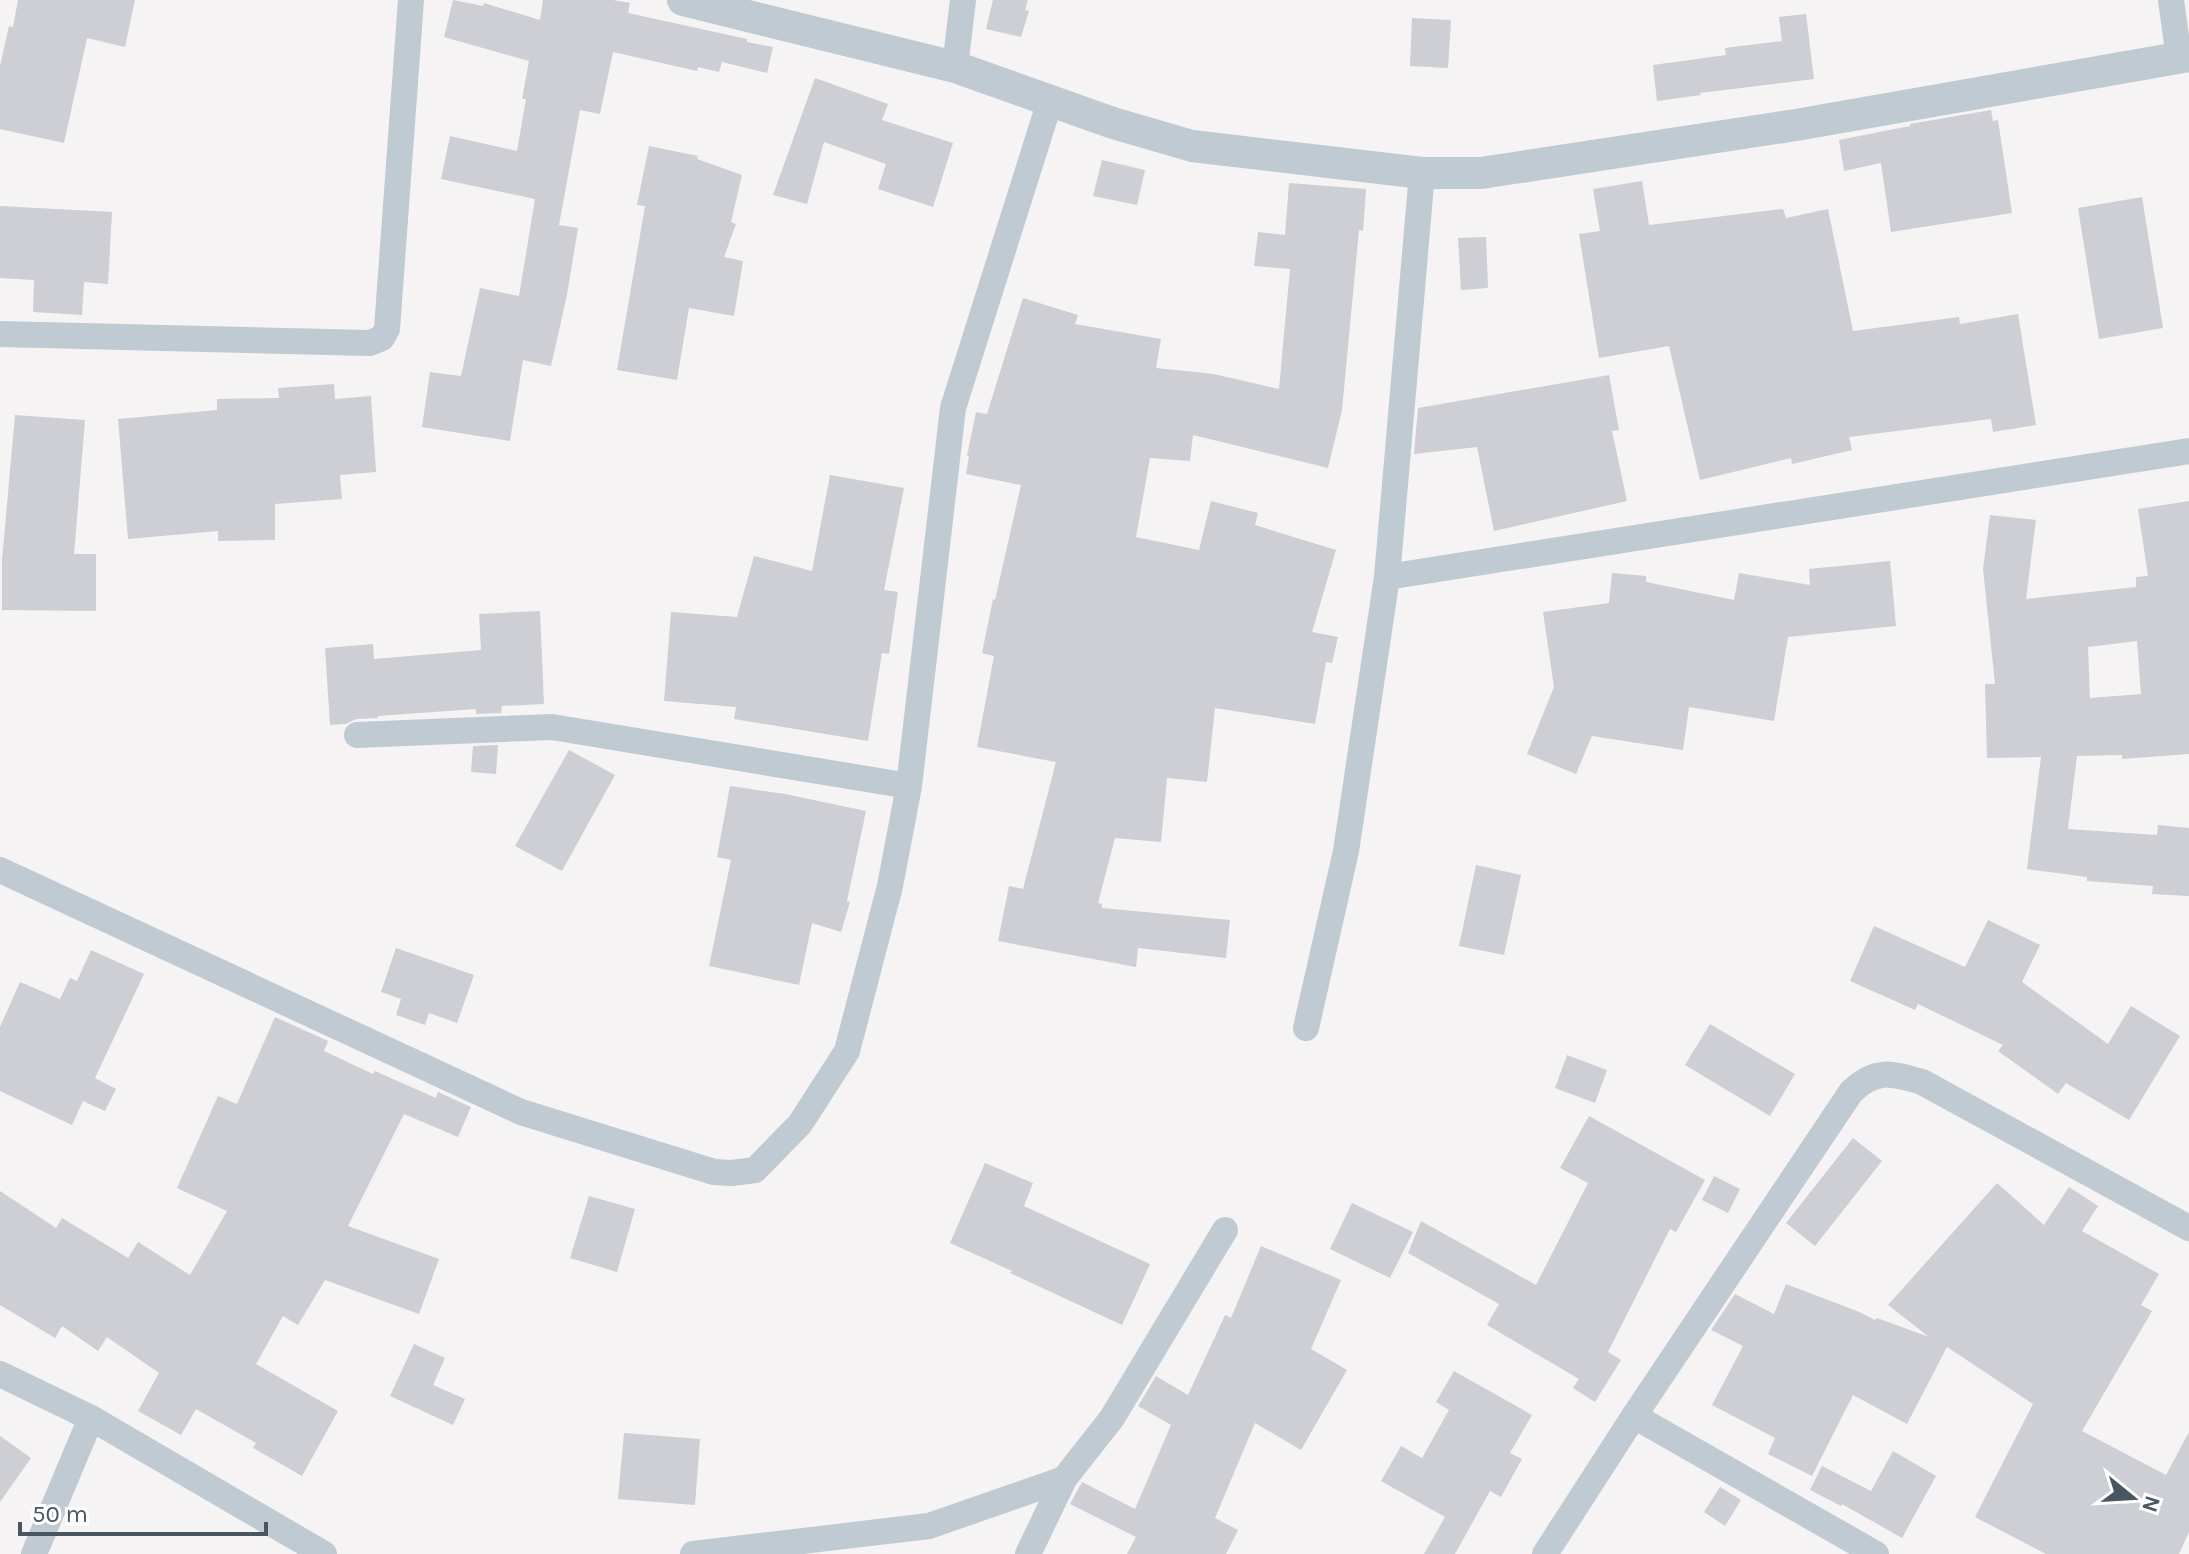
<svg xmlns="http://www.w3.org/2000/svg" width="2189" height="1554" viewBox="0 0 2189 1554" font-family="Karla,sans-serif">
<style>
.building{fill:#cdcfd5;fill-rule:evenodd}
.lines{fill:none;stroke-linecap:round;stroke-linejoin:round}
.minor{stroke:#c0cad2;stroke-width:26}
.tertiary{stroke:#c0cad2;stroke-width:32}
</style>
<rect width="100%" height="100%" fill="#f5f3f3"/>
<g class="building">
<polygon points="18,0 135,0 125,47 87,38 64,143 0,129 0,66 9,26 13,27"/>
<polygon points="453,0 483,6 484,3 540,20 543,0 613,0 630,3 628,13 747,39 747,42 773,47 767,73 722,62 719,72 698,67 697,71 613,52 600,114 580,110 559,225 578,228 567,295 551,366 523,360 510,441 422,427 430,372 461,376 480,288 519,296 535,199 441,179 450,136 517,151 526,99 522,99 529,61 444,37"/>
<polygon points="993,0 1028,0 1025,10 1029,11 1021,37 986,29"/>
<polygon points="1806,14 1814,79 1700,93 1701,95 1657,101 1653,65 1726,55 1725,48 1782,41 1779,17"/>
<polygon points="1412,18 1451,20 1448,68 1410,66"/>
<polygon points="815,78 888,104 882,120 953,143 933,207 878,189 886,164 824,142 807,204 773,195"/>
<polygon points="1991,110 1993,121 1998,120 2012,213 1891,232 1881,163 1844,171 1839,140 1910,126 1910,124"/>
<polygon points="649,146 698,156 697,159 742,175 731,222 736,224 724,257 743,261 734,316 689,308 677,380 617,370 645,206 637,205"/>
<polygon points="1102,160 1145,170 1137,205 1093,196"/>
<polygon points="1642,181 1649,225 1783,209 1786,218 1828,209 1853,331 1959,317 1960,324 2018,314 2036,425 1993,432 1991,419 1849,437 1852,450 1792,464 1791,458 1700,480 1669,346 1599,358 1579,234 1600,231 1593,189"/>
<polygon points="1289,183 1366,189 1363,231 1359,230 1342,410 1328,468 1193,435 1190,461 1150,458 1136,537 1199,550 1211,501 1258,513 1255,525 1336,550 1312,632 1338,637 1332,663 1326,662 1315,724 1215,708 1207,782 1167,778 1161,842 1115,838 1098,903 1102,904 1102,908 1230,920 1226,958 1138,948 1136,967 998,941 1009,886 1023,889 1056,762 977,747 994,656 982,653 993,599 995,600 1021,485 966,474 969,456 967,456 976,412 987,414 1023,298 1078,315 1075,324 1161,339 1156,368 1214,374 1279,389 1290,269 1254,266 1258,232 1285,235"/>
<polygon points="2142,197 2163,328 2099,339 2078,208"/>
<polygon points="0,206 112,212 108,284 84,282 82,315 33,312 34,280 0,278"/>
<polygon points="1486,237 1488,288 1461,290 1458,238"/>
<polygon points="1609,375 1619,430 1612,431 1627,501 1494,531 1477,447 1414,454 1418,408"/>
<polygon points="334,384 335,399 371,396 376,472 340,475 342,499 275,504 275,540 218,541 218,531 128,539 118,419 217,410 217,399 279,398 278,388"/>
<polygon points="15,415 85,420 74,554 96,554 96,611 2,610 2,560"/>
<polygon points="830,475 904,488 884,590 898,592 889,654 882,653 868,741 734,719 736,707 664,701 671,612 737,617 754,556 812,571"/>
<path d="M2189,501v253l-67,5v-4l-45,1 -9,73 89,6 1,-10 31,3v68l-37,-2 1,-8 -66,-5v-4l-60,-8 14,-112 -54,1 -2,-74h10l-12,-115 7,-54 46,5 -10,79 110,-12v-10l12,-1 -10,-67zM2137,641l4,53 -51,4 -2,-51z"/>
<polygon points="1890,561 1896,626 1788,637 1774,721 1689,707 1683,750 1592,736 1576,774 1527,754 1554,687 1543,612 1609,603 1612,573 1646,576 1646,582 1734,600 1739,573 1810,585 1809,569"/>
<polygon points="540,611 544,704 502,706 501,713 476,714 476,709 378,716 378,718 356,719 346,724 330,725 325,648 373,644 374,659 481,650 479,614"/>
<polygon points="498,745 496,774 471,772 473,746"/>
<polygon points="569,750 615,775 562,871 515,846"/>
<polygon points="730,786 785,794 866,811 847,901 850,902 841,932 812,923 799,985 709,966 731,860 717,857"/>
<polygon points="1476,865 1521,875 1504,955 1459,946"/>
<polygon points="1988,920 2040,945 2022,982 2108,1044 2131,1006 2180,1036 2129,1120 2066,1083 2058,1094 1998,1051 2003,1045 1918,1004 1915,1010 1850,981 1874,926 1965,967"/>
<polygon points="396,948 474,975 457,1023 429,1013 425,1025 396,1015 401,999 381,992"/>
<polygon points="91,950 144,974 95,1078 116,1089 105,1111 83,1101 72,1125 0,1091 0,1027 20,982 60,999 70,978 77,981"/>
<polygon points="275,1017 328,1041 324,1051 373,1074 375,1071 436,1098 438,1092 471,1107 458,1137 404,1114 348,1226 439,1259 419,1314 325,1280 298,1325 283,1316 256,1364 338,1411 302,1476 253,1448 256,1443 196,1409 181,1435 138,1411 159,1373 107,1337 98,1351 62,1326 55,1338 0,1305 0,1191 56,1228 62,1218 128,1258 138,1242 190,1275 227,1211 177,1188 218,1096 237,1104"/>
<polygon points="1710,1024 1795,1074 1770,1116 1685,1065"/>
<polygon points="1567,1055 1607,1070 1595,1103 1555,1088"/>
<polygon points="1589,1116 1705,1180 1676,1232 1670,1229 1608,1352 1621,1360 1595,1402 1573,1388 1579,1379 1487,1325 1499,1304 1408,1253 1421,1221 1536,1285 1588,1183 1560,1168"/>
<polygon points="1853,1138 1882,1161 1815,1246 1786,1223"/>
<polygon points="985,1163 1033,1183 1024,1206 1150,1264 1122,1325 1010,1273 1012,1271 950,1243"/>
<polygon points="1714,1176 1740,1189 1728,1213 1702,1200"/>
<polygon points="1997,1183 2044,1225 2069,1187 2098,1206 2082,1231 2159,1274 2141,1305 2152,1311 2082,1431 2166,1475 2189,1432 2189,1532 2179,1554 2046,1554 1975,1517 2033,1404 1947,1347 1907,1424 1853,1395 1812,1476 1768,1454 1775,1438 1712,1405 1743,1346 1711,1330 1735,1294 1774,1314 1786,1284 1857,1311 1875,1320 1877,1318 1929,1337 1888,1305"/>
<polygon points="589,1196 635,1209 617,1272 570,1258"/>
<polygon points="1352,1203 1413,1232 1390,1278 1330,1249"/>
<polygon points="1261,1246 1341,1280 1311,1349 1347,1370 1301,1450 1255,1423 1215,1518 1238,1530 1226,1554 1127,1554 1136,1537 1070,1504 1082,1482 1135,1509 1171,1425 1138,1406 1156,1376 1188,1395 1225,1315 1231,1318"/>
<polygon points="414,1344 445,1358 433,1385 465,1399 453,1425 390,1396"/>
<polygon points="1454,1371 1532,1415 1510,1453 1522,1459 1501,1497 1490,1491 1455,1554 1424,1554 1445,1517 1381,1481 1401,1446 1422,1458 1449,1410 1436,1402"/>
<polygon points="624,1433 700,1439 695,1505 618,1499"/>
<polygon points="0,1436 31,1458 0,1502"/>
<polygon points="1893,1451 1936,1476 1902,1538 1842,1504 1841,1506 1810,1490 1822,1466 1871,1491"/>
<polygon points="1720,1487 1741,1500 1725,1526 1704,1512"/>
</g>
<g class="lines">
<g class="minor">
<polyline points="2171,0 2179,58"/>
<polyline points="955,67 963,0"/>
<polyline points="0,334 370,343 382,338 387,329 411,0"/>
<polyline points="1387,577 2189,451"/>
<polyline points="357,735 552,727 909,786"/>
<polyline points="0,870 521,1112 714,1172 732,1173 755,1170 800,1124 847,1051 890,886 909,786 953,408 1050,101"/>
<polyline points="1306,1028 1346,851 1387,577 1422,173"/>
<polyline points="0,1374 91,1418 324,1554"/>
<polyline points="1634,1416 1876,1554"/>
<polyline points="34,1554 91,1418"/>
<polyline points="693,1554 929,1526 1064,1479 1112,1418 1225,1230"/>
<polyline points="1028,1554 1064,1479"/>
<path d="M1545,1554l89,-138 217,-324c25,-24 40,-19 71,-10l267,146"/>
</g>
<polyline class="tertiary" points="683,0 955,67 1113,123 1192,146 1422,173 1481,173 1796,125 2189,56"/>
</g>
<g transform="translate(2133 1498) rotate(108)" stroke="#ffffff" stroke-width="6" paint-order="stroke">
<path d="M0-6L14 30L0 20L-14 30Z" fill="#495661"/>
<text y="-12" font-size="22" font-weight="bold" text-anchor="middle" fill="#495661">N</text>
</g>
<path d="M20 1522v12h246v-12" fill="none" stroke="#495661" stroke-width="4"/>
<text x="32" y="1522" font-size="24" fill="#495661" stroke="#ffffff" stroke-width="6" paint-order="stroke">50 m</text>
</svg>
